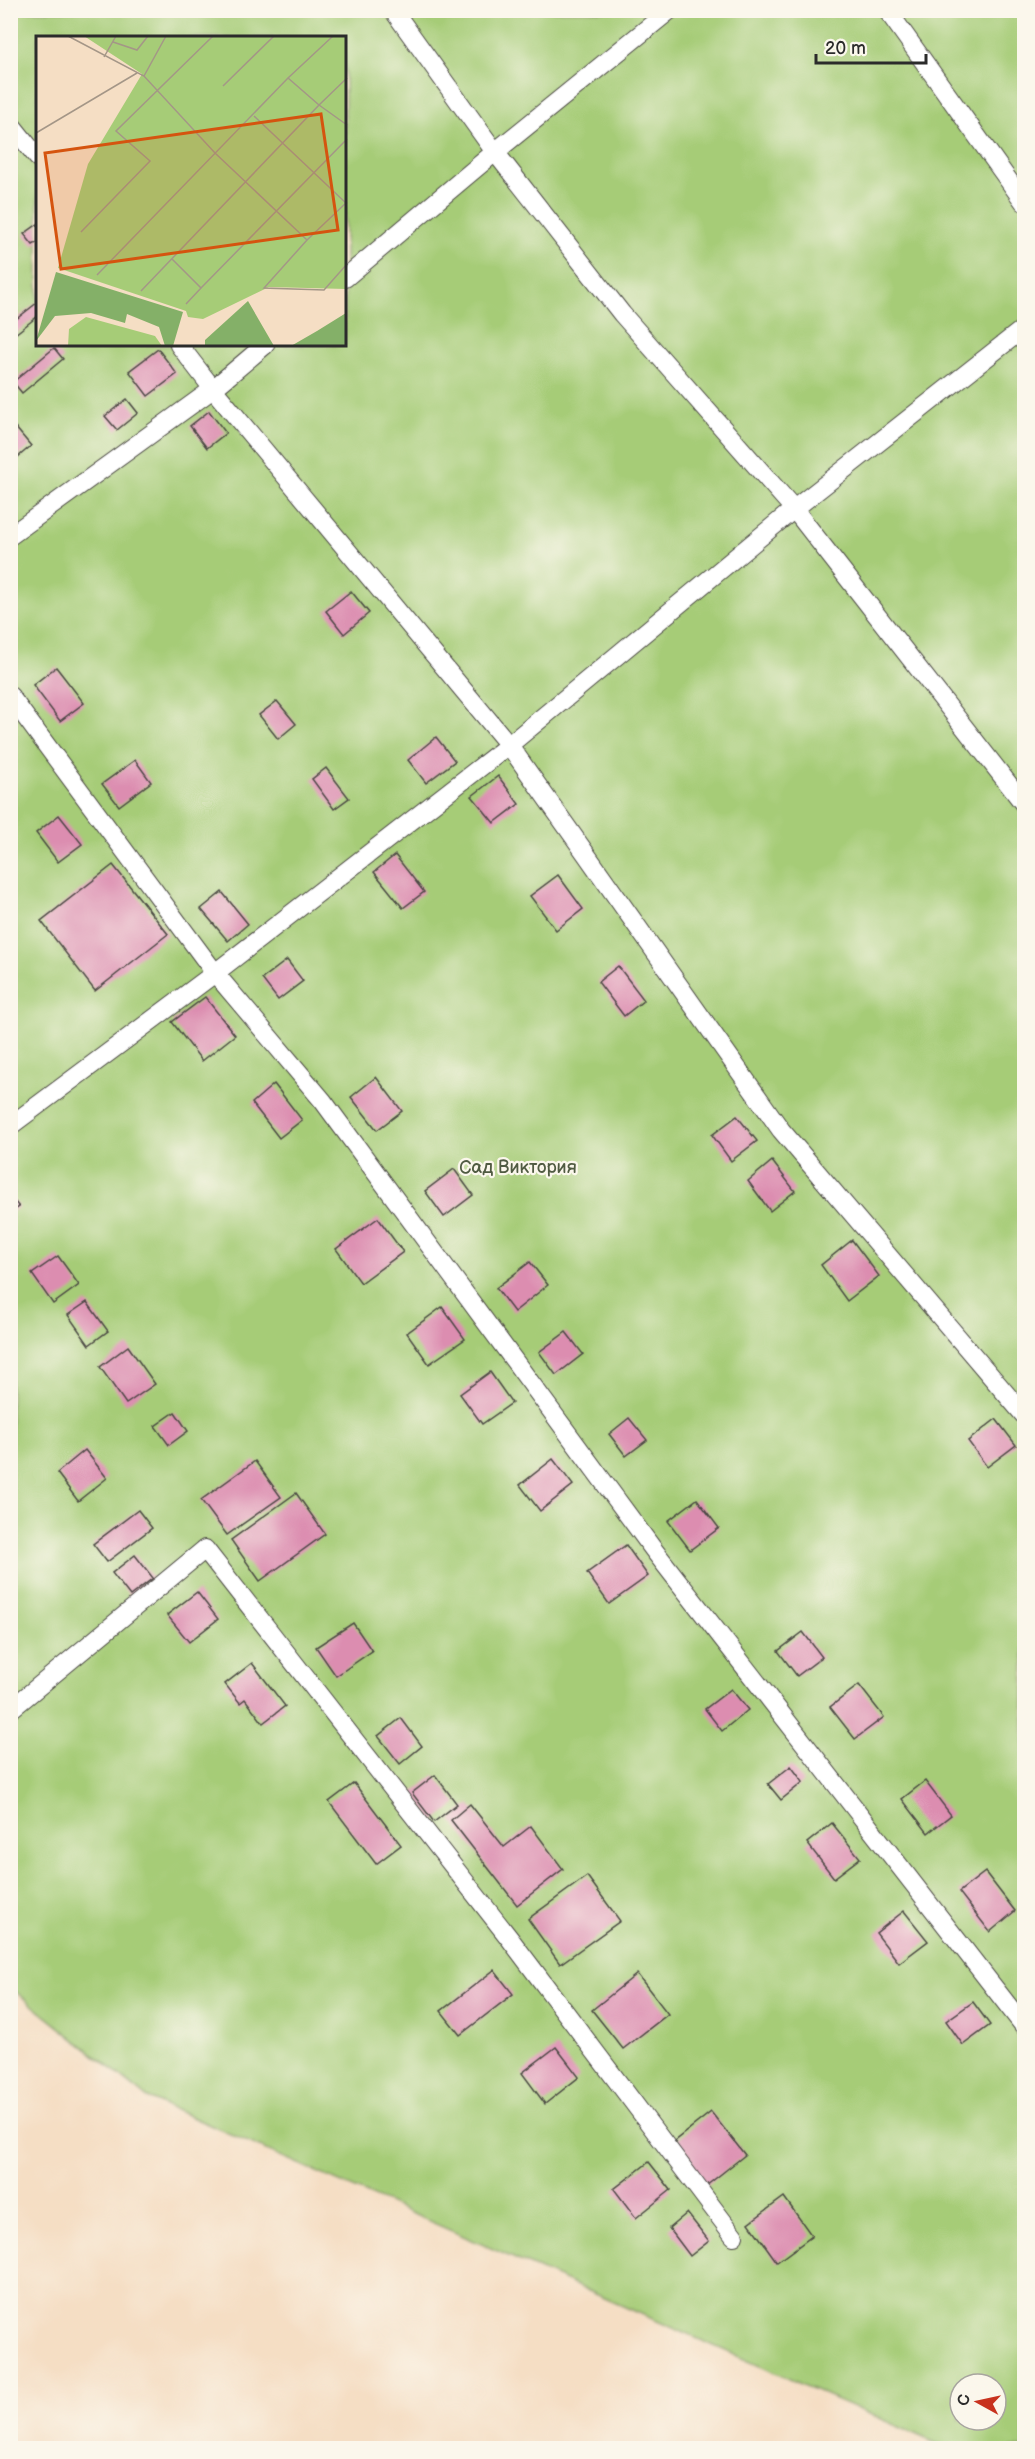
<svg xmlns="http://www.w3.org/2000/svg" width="1035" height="2459" viewBox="0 0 1035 2459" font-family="'Balsamiq Sans',sans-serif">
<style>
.green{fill:#a6cc77;stroke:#687c51;stroke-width:1.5;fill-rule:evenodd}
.building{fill:#dc8db0}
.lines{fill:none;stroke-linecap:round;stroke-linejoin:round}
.service-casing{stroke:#494642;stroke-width:20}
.service{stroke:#fff;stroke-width:18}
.labels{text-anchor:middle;stroke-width:4.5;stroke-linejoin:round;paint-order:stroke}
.park-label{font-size:18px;fill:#505b42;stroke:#fbf7ec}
.inset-road{fill:none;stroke:#a49687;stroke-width:1.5}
.view{fill:#d5540f;fill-opacity:0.15;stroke:#d5540f;stroke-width:3}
.inset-edge{fill:none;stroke:#2b2b2b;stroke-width:3}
</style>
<rect width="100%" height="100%" fill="#fbf7ec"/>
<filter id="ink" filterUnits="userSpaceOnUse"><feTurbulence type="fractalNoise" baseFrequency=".0167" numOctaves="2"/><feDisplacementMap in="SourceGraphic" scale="12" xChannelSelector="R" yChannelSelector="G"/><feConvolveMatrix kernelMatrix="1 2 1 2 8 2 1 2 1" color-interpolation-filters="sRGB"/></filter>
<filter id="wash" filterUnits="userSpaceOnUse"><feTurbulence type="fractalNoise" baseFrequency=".008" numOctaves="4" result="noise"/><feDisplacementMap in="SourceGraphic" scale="24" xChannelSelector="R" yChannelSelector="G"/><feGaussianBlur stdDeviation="1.35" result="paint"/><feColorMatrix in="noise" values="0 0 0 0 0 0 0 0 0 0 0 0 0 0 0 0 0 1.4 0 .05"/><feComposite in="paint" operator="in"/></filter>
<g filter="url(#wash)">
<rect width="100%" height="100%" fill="#f5dec4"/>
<path class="green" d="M10,11h1014v2437h-77l-799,-350 -137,-110zM38,38h307v307h-307zM960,2384h36v36h-36z"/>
<g id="blocks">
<g class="building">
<polygon points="38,224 38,242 33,245 24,234"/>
<polygon points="38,302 38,316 10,338 10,324"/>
<polygon points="54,348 63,359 22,393 13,382"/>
<polygon points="158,349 177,374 148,396 129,371"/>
<polygon points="127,399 138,413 117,430 105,416"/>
<polygon points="209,411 226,433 207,448 190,426"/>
<polygon points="10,421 31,446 18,457 10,447"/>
<polygon points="351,591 369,613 344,634 326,611"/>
<polygon points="56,667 84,703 60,721 33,685"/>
<polygon points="277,701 296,724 278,739 259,715"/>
<polygon points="436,737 455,761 426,783 408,760"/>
<polygon points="135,760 151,782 119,806 102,784"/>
<polygon points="326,768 349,798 334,809 312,779"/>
<polygon points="498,776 519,804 494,823 472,796"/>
<polygon points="59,815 82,844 58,862 36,833"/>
<polygon points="395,855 424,892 403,908 374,872"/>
<polygon points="113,865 168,934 95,991 41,921"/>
<polygon points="558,875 583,909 556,930 530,896"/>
<polygon points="222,892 248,924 228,941 201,909"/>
<polygon points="287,960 303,981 278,1000 262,979"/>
<polygon points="618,966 644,1000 624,1016 598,982"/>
<polygon points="205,997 235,1035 202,1061 172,1022"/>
<polygon points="376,1077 402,1111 377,1130 351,1097"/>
<polygon points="274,1084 302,1120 279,1138 252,1103"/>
<polygon points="737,1116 757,1141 731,1161 712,1135"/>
<polygon points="772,1161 795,1191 770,1211 748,1181"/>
<polygon points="454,1169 473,1195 444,1217 425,1191"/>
<polygon points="10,1196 19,1207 10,1213"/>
<polygon points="378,1218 403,1252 361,1283 336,1249"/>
<polygon points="852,1240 879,1276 847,1301 821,1265"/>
<polygon points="58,1256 79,1285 53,1304 32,1274"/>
<polygon points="530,1262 548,1285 514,1312 496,1288"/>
<polygon points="87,1302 108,1331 89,1345 68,1315"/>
<polygon points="442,1307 465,1339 429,1364 407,1333"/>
<polygon points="566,1332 583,1354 556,1375 539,1352"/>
<polygon points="128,1346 155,1384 126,1404 100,1367"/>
<polygon points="490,1372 512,1403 482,1424 460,1394"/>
<polygon points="175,1412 188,1431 169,1445 155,1426"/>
<polygon points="629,1418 647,1440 626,1456 609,1434"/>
<polygon points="996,1419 1016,1445 987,1467 968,1441"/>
<polygon points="85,1450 107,1478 78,1501 57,1473"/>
<polygon points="553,1459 573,1485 540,1511 520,1485"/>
<polygon points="255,1461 281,1497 227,1535 201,1500"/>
<polygon points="296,1493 325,1534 260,1581 231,1540"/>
<polygon points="697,1499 719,1528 690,1550 668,1521"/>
<polygon points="138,1510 152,1528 107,1562 93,1544"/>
<polygon points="626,1545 648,1576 609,1604 587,1573"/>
<polygon points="135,1555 153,1578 130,1596 112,1573"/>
<polygon points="197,1592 218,1619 189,1642 167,1615"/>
<polygon points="353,1623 372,1651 336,1676 316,1647"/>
<polygon points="803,1632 822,1657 797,1676 778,1651"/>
<polygon points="252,1663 285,1706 263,1723 245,1699 240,1703 225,1684"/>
<polygon points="859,1685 884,1717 855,1739 830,1707"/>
<polygon points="731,1689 748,1710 722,1731 705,1709"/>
<polygon points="401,1718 422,1746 400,1764 378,1736"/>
<polygon points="791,1766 803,1782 781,1800 768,1784"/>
<polygon points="435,1775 457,1804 434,1822 412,1793"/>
<polygon points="925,1781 951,1815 928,1833 902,1799"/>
<polygon points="354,1783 401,1845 376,1864 329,1802"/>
<polygon points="470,1804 504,1847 531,1826 563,1869 517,1905 451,1820"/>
<polygon points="832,1823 860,1858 834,1878 807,1843"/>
<polygon points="985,1872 1015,1911 990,1932 959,1892"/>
<polygon points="587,1876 620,1921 560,1964 528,1919"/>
<polygon points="904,1911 928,1941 899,1963 876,1933"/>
<polygon points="494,1970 513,1994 460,2035 441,2011"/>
<polygon points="637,1974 668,2014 623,2049 592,2010"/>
<polygon points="973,2002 990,2025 963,2045 946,2021"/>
<polygon points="556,2047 579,2077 545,2104 522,2073"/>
<polygon points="711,2112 745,2155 706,2186 673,2142"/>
<polygon points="649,2162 671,2190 636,2218 614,2189"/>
<polygon points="784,2197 812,2236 777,2262 749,2223"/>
<polygon points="687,2213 709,2241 690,2256 669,2228"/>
</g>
</g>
</g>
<g filter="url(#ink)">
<use href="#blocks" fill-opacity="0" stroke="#494642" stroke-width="1.5"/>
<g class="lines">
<g class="service-casing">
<g id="service">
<polyline points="393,10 495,152 622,314 794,509 1024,804"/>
<polyline points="887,10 1024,202"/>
<polyline points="10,123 38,158"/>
<polyline points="345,278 495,152 670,10"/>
<polyline points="179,345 213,389 509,745 781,1130 1024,1415"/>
<polyline points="10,536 213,389 265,345"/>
<polyline points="10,696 215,973 323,1101 653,1549 1024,2026"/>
<polyline points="10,1126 215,973 509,745 794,509 1024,328"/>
<polyline points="10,1710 205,1549 510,1939 734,2236"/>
</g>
</g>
<use href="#service" class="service"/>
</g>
</g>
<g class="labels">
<g class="park-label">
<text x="518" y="1173">Сад Виктория</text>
</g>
</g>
<g transform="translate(36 36)">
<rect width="310" height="310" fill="#f5dec4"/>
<path d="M48,0h262v253l-77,-2 -66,32 -15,-2 -2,-6 -128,-43 30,-104 54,-90zM50,281l69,19 7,10h-94l1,-17z" fill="#a6cc77"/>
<path d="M20,236l127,40 -10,34h-8l-6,-19 -32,-13 -2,9 -34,-10 -36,3 -19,25zM212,265l26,45h-69v-6zM310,277v33h-55l26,-15z" fill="#84b068"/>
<path class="inset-road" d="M32,0l76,40 71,77 92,87 -43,48 60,2 23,-26M77,6l24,8 11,-14M68,21l12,-21M108,40l22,-40M252,42l45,-42M187,50l51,-50M283,69l28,-27M283,69l28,20M218,80l93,88M0,97l101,-60M45,196l69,-71 -34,-30 97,-95M271,204l40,-38M136,223l29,29 -15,16M61,239l191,-197 31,27 -178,186M165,252l146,-149"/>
<path class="view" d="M285,78l17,116 -277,39 -16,-116z"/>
<rect width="310" height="310" class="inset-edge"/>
</g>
<rect width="1035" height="2459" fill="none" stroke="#fbf7ec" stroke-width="36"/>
<g transform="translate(978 2402) rotate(278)"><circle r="28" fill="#fbf7ec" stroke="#a8a59f" stroke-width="1.5"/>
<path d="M0-4.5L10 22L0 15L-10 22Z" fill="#c8321e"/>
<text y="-9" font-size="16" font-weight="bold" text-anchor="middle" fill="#2b2b2b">С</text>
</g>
<path d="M816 54v9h110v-9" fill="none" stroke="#2b2b2b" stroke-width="3"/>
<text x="825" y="54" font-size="18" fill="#2b2b2b" stroke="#fbf7ec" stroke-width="4.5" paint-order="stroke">20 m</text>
</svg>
